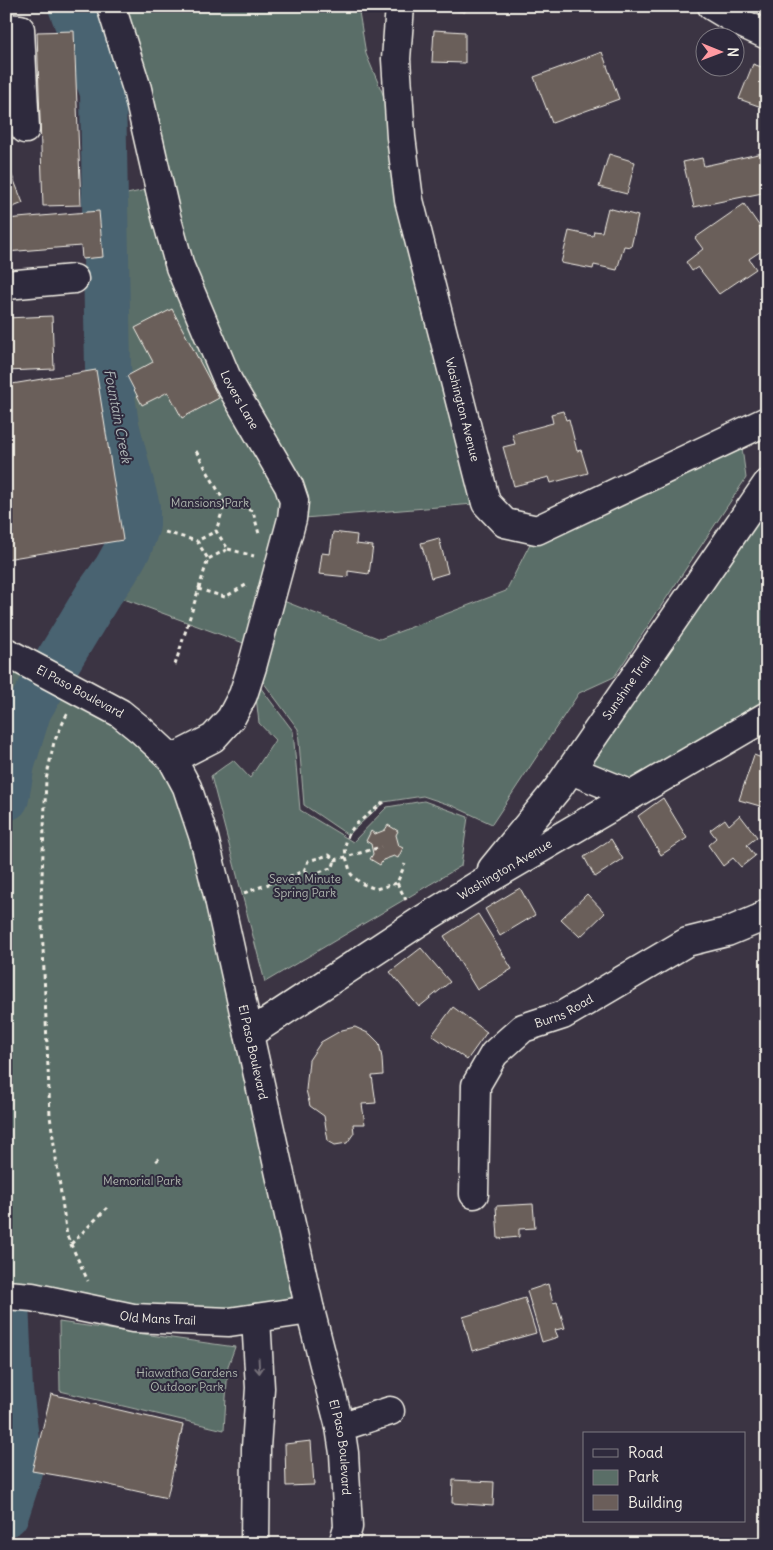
<svg xmlns="http://www.w3.org/2000/svg" width="773" height="1550" viewBox="0 0 773 1550" font-family="Delius,sans-serif">
<style>
.green{fill:#5a6e67;stroke:#a7b0a8}
.lines{fill:none;stroke-linecap:round;stroke-linejoin:round}
.river{stroke:#4a6371;stroke-width:46}
.building{fill:#6b5e5a;stroke:#f4f1e8}
.minor-casing{stroke:#f4f1e8;stroke-width:31}
.path{stroke:#f4f1e8;stroke-width:3;stroke-dasharray:4 4;stroke-linecap:butt}
.minor{stroke:#2f2a3d;stroke-width:28}
.oneway{stroke:#747079}
.labels{text-anchor:middle;stroke-width:4;stroke-linejoin:round;paint-order:stroke}
.street-label{font-size:12px;fill:#f4f1e8;stroke:#2f2a3d}
.park-label{font-size:12px;fill:#afb6ae;stroke:#2f2a3d}
.water-label{font-size:14px;font-style:italic;fill:#b0b8b8;stroke:#2f2a3d}
</style>
<rect width="100%" height="100%" fill="#3b3443"/>
<filter id="ink" filterUnits="userSpaceOnUse"><feTurbulence type="fractalNoise" baseFrequency=".02" numOctaves="2"/><feDisplacementMap in="SourceGraphic" scale="10" xChannelSelector="R" yChannelSelector="G"/><feConvolveMatrix kernelMatrix="1 2 1 2 8 2 1 2 1" color-interpolation-filters="sRGB"/></filter>
<g filter="url(#ink)">
<g class="green">
<polygon points="111,6 358,6 366,54 401,137 486,503 292,519 180,267"/>
<polygon points="155,188 280,487 281,506 249,645 105,592 144,521 128,455 116,384 127,194"/>
<polygon points="740,433 746,478 614,677 579,693 492,824 453,806 423,796 384,802 348,835 304,805 298,729 252,667 271,596 380,639 506,591 537,530"/>
<polygon points="767,484 767,716 632,795 571,770"/>
<polygon points="6,652 172,759 310,1310 262,1317 6,1295"/>
<polygon points="254,679 293,731 300,810 353,842 387,807 424,801 468,817 461,866 265,982 211,776 233,760 250,778 275,740 259,723"/>
<polygon points="59,1322 235,1347 228,1366 224,1430 60,1391"/>
</g>
<g class="lines">
<g class="river">
<polyline points="6,798 12,764 29,709 98,595 116,570 130,545 137,525 137,507 116,425 108,368 103,92 71,6"/>
<polyline points="6,1303 10,1390 20,1471 6,1514"/>
</g>
</g>
<g class="building">
<polygon points="430,6 466,6 465,12"/>
<polygon points="434,30 465,32 465,63 432,62"/>
<polygon points="74,31 81,205 43,206 37,32"/>
<polygon points="602,52 619,99 552,123 534,77"/>
<polygon points="753,64 767,69 767,109 739,99"/>
<polygon points="6,136 9,168 23,203 6,210"/>
<polygon points="767,152 767,192 694,207 683,162 702,158 704,166"/>
<polygon points="609,154 635,162 627,194 599,187"/>
<polygon points="744,204 767,237 767,247 749,259 756,269 719,294 698,267 692,271 686,262 703,249 695,238"/>
<polygon points="608,208 638,216 631,247 624,246 617,270 594,265 593,269 561,263 569,231 593,236 594,231 602,232"/>
<polygon points="99,211 103,257 82,259 81,246 6,252 6,219"/>
<polygon points="172,309 219,398 182,418 168,392 142,405 127,376 153,362 135,328"/>
<polygon points="52,316 54,369 6,371 6,318"/>
<polygon points="96,370 123,540 6,559 6,385"/>
<polygon points="563,411 566,420 569,419 577,451 581,450 588,473 551,483 549,477 514,486 503,447 515,444 512,434 553,423 551,414"/>
<polygon points="333,532 357,535 356,544 373,546 369,574 348,571 348,577 319,574 322,553 330,554"/>
<polygon points="439,538 448,573 431,578 421,543"/>
<polygon points="754,755 767,760 767,808 739,800"/>
<polygon points="663,798 687,838 661,855 638,816"/>
<polygon points="740,815 757,837 747,845 755,856 741,867 733,858 723,866 708,845 716,838 710,830 725,819 729,825"/>
<polygon points="388,825 398,831 396,835 399,846 403,848 398,858 394,856 383,860 380,865 370,859 373,854 371,844 366,841 371,831 375,834 385,830"/>
<polygon points="611,839 623,859 595,877 584,857"/>
<polygon points="520,888 535,915 500,936 485,909"/>
<polygon points="587,894 605,913 580,937 561,919"/>
<polygon points="478,914 512,969 477,990 444,936"/>
<polygon points="421,948 450,982 419,1007 390,972"/>
<polygon points="453,1007 487,1032 467,1060 432,1035"/>
<polygon points="355,1027 370,1034 379,1043 382,1058 383,1075 372,1076 376,1103 362,1104 365,1124 353,1124 354,1133 347,1143 335,1145 328,1141 324,1116 310,1106 306,1090 309,1060 321,1042 342,1030"/>
<polygon points="533,1204 535,1228 519,1229 519,1237 498,1239 496,1206"/>
<polygon points="548,1284 553,1303 557,1302 565,1328 555,1330 558,1337 542,1342 527,1291"/>
<polygon points="525,1298 536,1333 472,1351 463,1317"/>
<polygon points="51,1394 183,1425 167,1498 96,1482 32,1471"/>
<polygon points="311,1441 314,1485 286,1486 285,1444"/>
<polygon points="453,1480 494,1482 493,1506 452,1503"/>
</g>
<g class="lines">
<g class="minor-casing">
<g id="minor">
<path id="s1" d="M111,6l26,83 29,127 14,51 48,114 61,105 5,15 -2,18 -40,148 -9,28 -12,23 -18,20 -41,21"/>
<path id="s2" d="M400,6l-4,53 5,78 8,63 77,303 19,20 32,7 230,-109"/>
<polyline points="712,6 737,21 767,35"/>
<polyline points="6,28 20,29 25,129"/>
<polyline points="6,285 74,279"/>
<path id="s3" d="M6,652l114,61 21,17 31,29 15,28 17,51 15,61 91,411 30,117 4,26 4,74 -5,17"/>
<polyline points="571,770 632,795"/>
<path id="s4" d="M492,869l66,-81 209,-304"/>
<path id="s5" d="M249,1034l170,-112 61,-38 287,-168"/>
<path id="s6" d="M474,1194l2,-109 18,-31 29,-26 40,-13 124,-73 40,-10 34,-14 6,-5"/>
<path id="s7" d="M6,1295l26,2 101,21 96,4 81,-12"/>
<polyline points="340,1427 390,1411"/>
<polyline points="255,1544 256,1448 260,1388 256,1318"/>
</g>
</g>
<g class="path">
<polyline points="196,451 225,503 216,531"/>
<polyline points="225,503 253,511 259,534"/>
<polyline points="165,532 197,541"/>
<polyline points="228,549 254,556"/>
<polyline points="198,589 225,597 246,585"/>
<polyline points="175,665 208,559 228,549 216,531 197,541 208,559"/>
<polyline points="6,701 10,693 7,683"/>
<polyline points="67,714 54,742 46,780 41,900 50,1116 67,1236 88,1281"/>
<polyline points="384,802 355,825 348,835 345,846 346,857 351,874 360,883 376,889 397,883 405,864"/>
<polyline points="304,871 314,874 333,867 335,860"/>
<polyline points="397,883 406,900"/>
<polyline points="244,893 304,871 308,861 329,855 335,860 381,847"/>
<polyline points="156,1161 162,1156"/>
<polyline points="71,1244 107,1208"/>
</g>
<use href="#minor" class="minor"/>
</g>
<defs><path id="oneway-shaft" d="M-6 0H5M1.5-3L5.5 0L1.5 3" fill="none" stroke-width="1.6" stroke-linecap="round" stroke-linejoin="round" transform="scale(1.25)"/></defs>
<use class="oneway" href="#oneway-shaft" transform="translate(259 1366) rotate(87)"/>
</g>
<g class="labels">
<g class="street-label">
<text dy="4" stroke="none"><textPath href="#s1" startOffset="416">Lovers Lane</textPath></text>
<text dy="4" stroke="none"><textPath href="#s2" startOffset="411">Washington Avenue</textPath></text>
<text dy="4" stroke="none"><textPath href="#s4" startOffset="226">Sunshine Trail</textPath></text>
<text dy="4" stroke="none"><textPath href="#s3" startOffset="84">El Paso Boulevard</textPath></text>
<text dy="4" stroke="none"><textPath href="#s5" startOffset="304">Washington Avenue</textPath></text>
<text dy="4" stroke="none"><textPath href="#s6" startOffset="228">Burns Road</textPath></text>
<text dy="4" stroke="none"><textPath href="#s3" startOffset="504">El Paso Boulevard</textPath></text>
<text dy="4" stroke="none"><textPath href="#s7" startOffset="154">Old Mans Trail</textPath></text>
<text dy="4" stroke="none"><textPath href="#s3" startOffset="909">El Paso Boulevard</textPath></text>
</g>
<g class="park-label">
<text x="210" y="507">Mansions Park</text>
<text x="305" y="883">Seven Minute<tspan x="305" dy="14">Spring Park</tspan></text>
<text x="142" y="1185">Memorial Park</text>
<text x="187" y="1377">Hiawatha Gardens<tspan x="187" dy="14">Outdoor Park</tspan></text>
</g>
<g class="water-label">
<text transform="translate(118 416) rotate(79)" y="5">Fountain Creek</text>
</g>
</g>
<rect width="773" height="1550" fill="none" stroke="#2f2a3d" stroke-width="25"/>
<rect x="12" y="12" width="748" height="1525" fill="none" stroke="#f4f1e8" stroke-width="2" filter="url(#ink)"/>
<rect x="583" y="1432" width="162" height="90" fill="#2f2a3d" stroke="#7e7a81"/>
<rect x="593" y="1449" width="25" height="8" fill="#2f2a3d" stroke="#7e7a81"/>
<text x="628" y="1458" font-size="15" fill="#f4f1e8">Road</text>
<rect x="593" y="1470" width="25" height="15" fill="#5a6e67" stroke="#7e7a81"/>
<text x="628" y="1482" font-size="15" fill="#f4f1e8">Park</text>
<rect x="593" y="1495" width="25" height="15" fill="#6b5e5a" stroke="#7e7a81"/>
<text x="628" y="1508" font-size="15" fill="#f4f1e8">Building</text>
<g transform="translate(720 52) rotate(91)"><circle r="24" fill="#2f2a3d" stroke="#7e7a81"/>
<path d="M0-4L9 19L0 12L-9 19Z" fill="#ff9aa2"/>
<text y="-8" font-size="14" font-weight="bold" text-anchor="middle" fill="#f4f1e8">N</text>
</g>
</svg>
